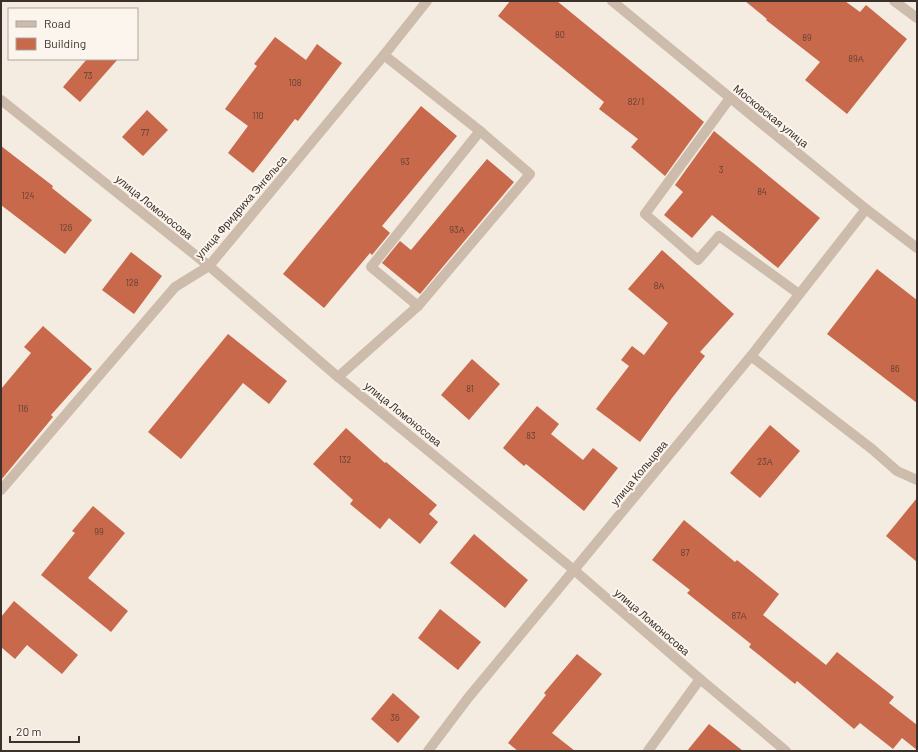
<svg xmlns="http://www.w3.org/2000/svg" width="918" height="752" viewBox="0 0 918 752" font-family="Barlow,sans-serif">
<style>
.building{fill:#c8694b}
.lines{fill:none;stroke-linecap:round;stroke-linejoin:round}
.service{stroke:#cdbbac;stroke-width:10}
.minor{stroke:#cdbbac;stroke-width:10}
.labels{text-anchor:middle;stroke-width:4;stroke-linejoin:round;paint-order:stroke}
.number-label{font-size:9px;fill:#5e3e33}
.street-label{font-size:11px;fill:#3b302b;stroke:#fbf5ee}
</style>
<rect width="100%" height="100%" fill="#f4ebe1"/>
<g class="building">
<polygon points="510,1 557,1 672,95 704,122 665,176 631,147 638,139 599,109 604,102 498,16"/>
<polygon points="745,1 845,1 860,12 866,5 907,39 847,114 805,80 820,62 766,20 767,19"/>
<polygon points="275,37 306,60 317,44 342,63 298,121 295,119 253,173 228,153 248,126 225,109 257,66 254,64"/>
<polygon points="87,59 118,59 80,102 63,87"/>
<polygon points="421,106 457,136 382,226 390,233 372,255 370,253 324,308 283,274"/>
<polygon points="147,110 168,130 143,156 122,137"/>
<polygon points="714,131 820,218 778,268 712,215 692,238 664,215 683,192 675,185"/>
<polygon points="1,146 53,186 52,188 92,220 65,254 1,205"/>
<polygon points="487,159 514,182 420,294 382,263 400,241 411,250"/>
<polygon points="662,250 734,314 700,352 705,356 672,398 640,442 596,409 629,366 621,360 632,346 644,355 668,323 628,289"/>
<polygon points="131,252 162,276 134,314 102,290"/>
<polygon points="877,269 917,300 917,403 827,334"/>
<polygon points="43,326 92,369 51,415 53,417 1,480 1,389 31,353 24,347"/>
<polygon points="228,334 287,381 269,404 243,383 181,459 148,432"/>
<polygon points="472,359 500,384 469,420 441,395"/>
<polygon points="537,406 559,424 551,434 583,460 593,448 618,468 584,511 526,464 524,466 503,448"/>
<polygon points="770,425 800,451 760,498 730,473"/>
<polygon points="346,428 385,463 386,462 437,505 429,514 438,522 420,544 389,518 380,529 350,504 353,500 313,464"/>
<polygon points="917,498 917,562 886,536"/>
<polygon points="93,506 125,533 88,578 128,611 111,632 41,575 75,533 72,531"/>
<polygon points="684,520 735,562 737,560 779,594 763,615 826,665 837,652 894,697 889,703 917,725 917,750 902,738 893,749 860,723 854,729 797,681 795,684 749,647 751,644 687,593 690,590 652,560"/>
<polygon points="474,534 528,580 505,608 450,563"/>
<polygon points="14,601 78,655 62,674 27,645 15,659 1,647 1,617"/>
<polygon points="440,609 481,642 458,670 418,638"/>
<polygon points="577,654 602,674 552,733 575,751 518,751 508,743 546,695 544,693"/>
<polygon points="393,693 420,717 398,743 371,719"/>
<polygon points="709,724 743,751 687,751"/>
</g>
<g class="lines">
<g class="service">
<polyline points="894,1 917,18"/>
<polyline points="730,98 645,214 698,260 719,236 799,294"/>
<polyline points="418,306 371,267 480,131"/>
<polyline points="751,356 872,449 897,471 917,480"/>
<polyline points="338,377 418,306 530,174 480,131 384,55"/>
<polyline points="648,751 700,679"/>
</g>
<g class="minor">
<polyline points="612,1 866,209 917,248"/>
<polyline points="1,100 209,266 338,377 574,570 700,679 786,751"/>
<polyline points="1,490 175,287 209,266 384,55 427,1"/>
<polyline points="428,751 468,698 751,356 866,209"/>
</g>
</g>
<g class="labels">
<g class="number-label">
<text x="560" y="38">80</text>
<text x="807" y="41">89</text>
<text x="856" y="62">89А</text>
<text x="88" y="79">73</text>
<text x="295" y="86">108</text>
<text x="636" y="105">82/1</text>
<text x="258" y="119">110</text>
<text x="145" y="136">77</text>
<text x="405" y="165">93</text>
<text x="721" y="173">3</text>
<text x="762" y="195">84</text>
<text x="28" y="199">124</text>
<text x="66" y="231">126</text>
<text x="457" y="233">93А</text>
<text x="132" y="286">128</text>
<text x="659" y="289">8А</text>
<text x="895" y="372">86</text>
<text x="470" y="392">81</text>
<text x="23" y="412">116</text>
<text x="531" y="439">83</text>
<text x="345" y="463">132</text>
<text x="765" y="465">23А</text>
<text x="99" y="535">99</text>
<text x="685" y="556">87</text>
<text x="739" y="619">87А</text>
<text x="395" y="721">36</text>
</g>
<g class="street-label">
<text transform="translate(771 116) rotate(39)" y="4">Московская улица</text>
<text transform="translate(154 207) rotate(39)" y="4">улица Ломоносова</text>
<text transform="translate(241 207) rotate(-49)" y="4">улица Фридриха Энгельса</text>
<text transform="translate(403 414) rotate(39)" y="4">улица Ломоносова</text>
<text transform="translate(639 473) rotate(-50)" y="4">улица Кольцова</text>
<text transform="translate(652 622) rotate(41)" y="4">улица Ломоносова</text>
</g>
</g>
<rect width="918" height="752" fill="none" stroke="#3b302b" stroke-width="4"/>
<rect x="8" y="8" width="130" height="52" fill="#fbf5ee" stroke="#aea6a0"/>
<rect x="16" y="21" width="20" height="6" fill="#cdbbac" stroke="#aea6a0"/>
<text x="44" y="28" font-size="12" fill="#3b302b">Road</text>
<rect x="16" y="38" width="20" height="12" fill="#c8694b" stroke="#aea6a0"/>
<text x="44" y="48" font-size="12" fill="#3b302b">Building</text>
<path d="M10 736v6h69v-6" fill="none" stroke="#3b302b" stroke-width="2"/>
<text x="16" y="736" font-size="12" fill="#3b302b" stroke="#fbf5ee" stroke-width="3" paint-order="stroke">20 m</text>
</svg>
